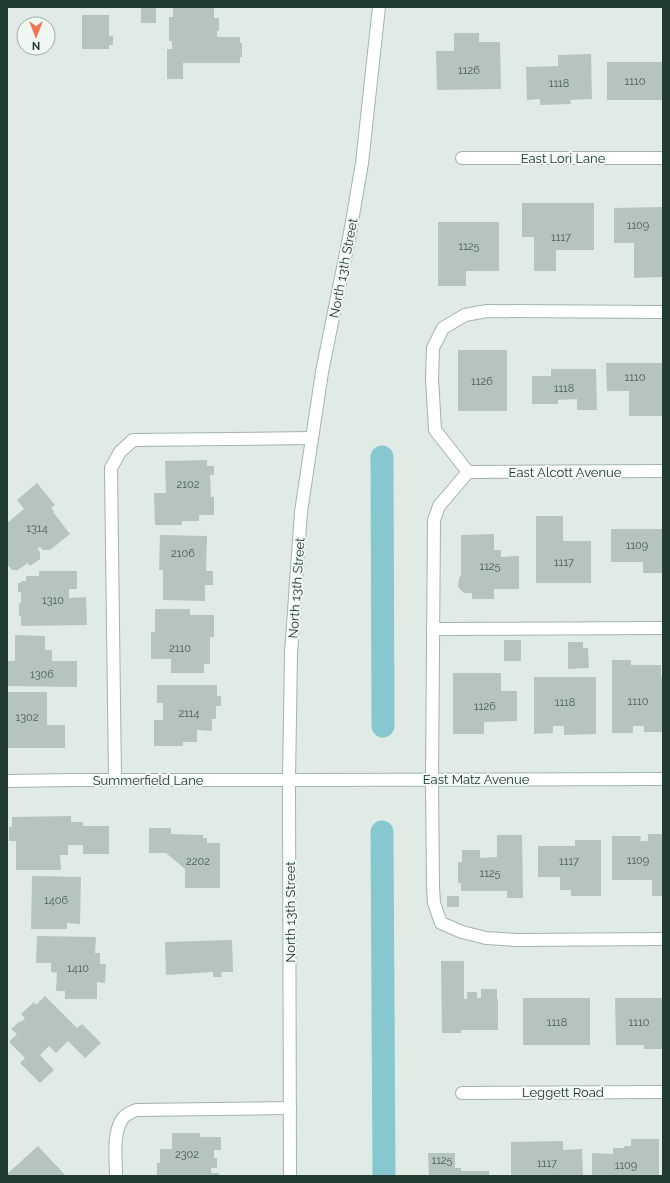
<svg xmlns="http://www.w3.org/2000/svg" width="670" height="1183" viewBox="0 0 670 1183" font-family="Raleway,sans-serif">
<style>
.lines{fill:none;stroke-linecap:round;stroke-linejoin:round}
.canal{stroke:#87c8d0;stroke-width:23}
.building{fill:#b5c5be}
.lane-casing{stroke:#a3b3ac;stroke-width:14}
.street-casing{stroke:#a3b3ac;stroke-width:14}
.secondary-casing{stroke:#9fb6ad;stroke-width:14}
.lane{stroke:#fff;stroke-width:12}
.street{stroke:#fff;stroke-width:12}
.secondary{stroke:#fff;stroke-width:12}
.labels{text-anchor:middle;stroke-width:4;stroke-linejoin:round;paint-order:stroke}
.number-label{font-size:11px;fill:#465e56}
.street-label{font-size:13px;fill:#213b33;stroke:#f0f7f3}
</style>
<rect width="100%" height="100%" fill="#e0ebe5"/>
<g class="lines">
<g class="canal">
<polyline points="382,457 383,726"/>
<polyline points="382,832 384,1176"/>
</g>
</g>
<g class="building">
<rect x="141" y="7" width="15" height="16"/>
<polygon points="173,7 214,8 214,18 219,18 219,31 217,31 217,37 240,37 240,43 242,43 242,57 240,57 240,63 183,63 183,79 167,79 167,49 172,49 172,41 169,41 169,17 173,17"/>
<polygon points="82,15 109,15 109,36 113,36 113,45 109,45 109,49 82,49"/>
<polygon points="454,33 479,33 479,42 500,42 501,89 437,90 436,51 454,51"/>
<polygon points="591,54 592,99 570,100 571,104 540,105 540,99 527,100 526,67 558,66 558,55"/>
<rect x="607" y="62" width="56" height="38"/>
<polygon points="522,203 594,203 594,250 556,250 556,271 534,271 534,237 522,237"/>
<polygon points="663,207 663,277 634,278 634,243 614,243 614,208"/>
<polygon points="438,222 499,222 499,271 466,271 466,286 438,286"/>
<rect x="458" y="350" width="49" height="61"/>
<polygon points="606,363 663,363 663,416 629,416 629,391 607,391"/>
<polygon points="551,369 596,369 597,410 577,410 577,399 558,400 558,404 532,404 532,376 551,376"/>
<polygon points="207,460 207,466 214,466 214,475 210,475 211,497 214,497 214,515 199,515 199,521 182,521 182,525 155,525 154,493 166,493 165,461"/>
<polygon points="37,483 55,505 51,508 54,511 53,512 70,534 50,550 43,550 40,547 37,549 40,552 40,559 30,566 28,563 16,571 16,570 12,570 7,564 7,523 24,509 17,500"/>
<polygon points="536,516 563,516 563,541 591,541 591,583 536,583"/>
<polygon points="611,529 663,529 663,573 643,573 643,562 611,562"/>
<polygon points="494,534 494,550 501,550 501,557 519,556 519,589 494,589 494,599 472,599 472,593 464,593 458,587 459,578 461,575 461,535"/>
<polygon points="160,535 207,536 206,571 213,571 213,585 205,585 205,601 163,600 163,570 159,570"/>
<polygon points="39,571 77,571 77,589 69,589 69,598 86,597 87,625 21,626 21,616 19,616 19,603 21,603 21,592 18,592 18,583 21,583 21,581 26,581 26,576 39,576"/>
<polygon points="155,609 190,609 190,615 214,615 214,637 210,637 210,664 204,664 204,673 171,673 171,659 151,659 151,632 155,632"/>
<polygon points="15,635 45,636 45,650 52,650 52,661 77,661 77,687 7,686 7,661 15,661"/>
<rect x="504" y="640" width="17" height="21"/>
<polygon points="568,642 583,642 583,648 588,648 589,668 568,669"/>
<polygon points="612,660 631,660 631,665 661,665 661,677 663,677 663,732 644,732 644,726 633,726 633,733 612,733"/>
<polygon points="453,673 501,673 501,691 517,691 517,721 484,722 484,734 453,734"/>
<polygon points="534,677 596,677 596,734 564,735 564,726 553,726 553,733 534,734"/>
<polygon points="157,685 217,685 217,696 221,696 221,706 216,706 216,719 212,719 212,731 197,730 197,742 183,742 183,746 154,746 154,720 163,720 163,703 157,703"/>
<polygon points="8,692 47,692 47,725 65,725 65,748 8,748"/>
<polygon points="71,816 71,822 83,822 83,826 109,826 109,854 83,854 83,845 68,845 68,855 60,855 61,870 16,870 16,841 9,841 9,827 12,827 12,817"/>
<polygon points="149,828 171,828 171,834 203,835 203,838 207,838 207,843 220,843 220,888 185,888 185,869 166,853 149,853"/>
<polygon points="648,834 663,834 663,896 652,896 652,880 612,880 612,836 641,836 640,841 648,841"/>
<polygon points="497,835 522,835 523,898 507,898 507,891 461,891 461,883 458,883 458,862 462,862 462,850 480,850 480,858 497,857"/>
<polygon points="575,840 601,840 601,896 571,896 571,890 560,890 560,877 538,877 538,846 575,846"/>
<polygon points="32,876 81,877 80,924 67,923 67,929 31,929"/>
<rect x="447" y="896" width="12" height="11"/>
<polygon points="37,936 96,937 95,953 100,953 100,964 106,964 105,983 97,982 97,999 65,999 65,991 56,991 57,973 51,972 51,963 36,963"/>
<polygon points="232,940 233,972 221,972 222,977 213,977 213,972 166,975 165,942"/>
<polygon points="441,961 464,961 464,999 467,999 467,992 477,992 477,998 481,998 481,989 497,989 497,999 498,999 498,1030 461,1030 461,1033 442,1033"/>
<polygon points="45,996 77,1028 82,1024 101,1043 85,1058 68,1041 56,1053 49,1046 40,1055 54,1070 40,1083 20,1063 25,1058 9,1042 17,1034 11,1029 20,1021 21,1022 25,1018 21,1014 34,1002 36,1005"/>
<rect x="523" y="998" width="67" height="47"/>
<polygon points="615,998 663,998 663,1049 644,1049 644,1045 616,1045"/>
<polygon points="172,1133 200,1133 200,1137 221,1137 221,1150 214,1150 214,1158 217,1158 217,1168 211,1168 211,1173 219,1173 219,1176 157,1176 157,1163 160,1163 160,1149 172,1149"/>
<polygon points="631,1139 659,1139 659,1176 592,1176 592,1153 613,1154 613,1148 624,1148 624,1146 631,1146"/>
<polygon points="563,1141 563,1150 582,1149 583,1176 511,1176 511,1142"/>
<polygon points="38,1146 66,1176 9,1176 7,1174"/>
<polygon points="428,1153 455,1153 455,1168 461,1168 461,1171 489,1171 489,1176 429,1176"/>
</g>
<g class="lines">
<g class="lane-casing">
<g id="lane">
<polyline points="663,312 487,311 465,315 443,328 433,348 432,378 435,430 468,472 439,506 434,520 432,780 433,887 434,903 441,923 462,932 486,938 517,940 663,939"/>
<polyline points="433,629 663,628"/>
<polyline points="115,780 111,468 120,452 133,440 312,438"/>
<path d="M116,1176c0,-18 -4,-43 7,-58 3,-4 9,-6 13,-8l154,-2"/>
</g>
</g>
<g class="street-casing">
<g id="street">
<polyline points="462,158 663,158"/>
<polyline points="468,472 663,471"/>
<polyline points="7,781 74,780 289,780"/>
<polyline points="462,1093 663,1092"/>
</g>
</g>
<g class="secondary-casing">
<g id="secondary">
<polyline points="289,780 663,779"/>
<polyline points="290,1176 289,780 291,653 301,512 322,372 350,233 362,163 379,7"/>
</g>
</g>
<use href="#lane" class="lane"/>
<use href="#street" class="street"/>
<use href="#secondary" class="secondary"/>
</g>
<g class="labels">
<g class="number-label">
<text x="469" y="74">1126</text>
<text x="635" y="85">1110</text>
<text x="559" y="87">1118</text>
<text x="638" y="229">1109</text>
<text x="561" y="241">1117</text>
<text x="469" y="250">1125</text>
<text x="635" y="381">1110</text>
<text x="482" y="385">1126</text>
<text x="564" y="392">1118</text>
<text x="188" y="488">2102</text>
<text x="37" y="532">1314</text>
<text x="637" y="549">1109</text>
<text x="183" y="557">2106</text>
<text x="564" y="566">1117</text>
<text x="490" y="570">1125</text>
<text x="53" y="604">1310</text>
<text x="180" y="652">2110</text>
<text x="42" y="678">1306</text>
<text x="638" y="705">1110</text>
<text x="565" y="706">1118</text>
<text x="485" y="710">1126</text>
<text x="189" y="717">2114</text>
<text x="27" y="721">1302</text>
<text x="638" y="864">1109</text>
<text x="198" y="865">2202</text>
<text x="569" y="865">1117</text>
<text x="490" y="877">1125</text>
<text x="56" y="904">1406</text>
<text x="78" y="972">1410</text>
<text x="557" y="1026">1118</text>
<text x="639" y="1026">1110</text>
<text x="187" y="1158">2302</text>
<text x="442" y="1164">1125</text>
<text x="547" y="1167">1117</text>
<text x="626" y="1169">1109</text>
</g>
<g class="street-label">
<text x="563" y="163">East Lori Lane</text>
<text transform="translate(343 268) rotate(-79)" y="5">North 13th Street</text>
<text x="565" y="477">East Alcott Avenue</text>
<text transform="translate(296 588) rotate(-86)" y="5">North 13th Street</text>
<text x="476" y="784">East Matz Avenue</text>
<text x="148" y="785">Summerfield Lane</text>
<text transform="translate(290 912) rotate(-90)" y="5">North 13th Street</text>
<text x="563" y="1097">Leggett Road</text>
</g>
</g>
<rect width="670" height="1183" fill="none" stroke="#213b33" stroke-width="16"/>
<g transform="translate(36 36) rotate(180)"><circle r="19" fill="#f0f7f3" stroke="#9daca6"/>
<path d="M0-3L7 15L0 10L-7 15Z" fill="#f17657"/>
<text y="-6" font-size="11" font-weight="bold" text-anchor="middle" fill="#213b33">N</text>
</g>
</svg>
